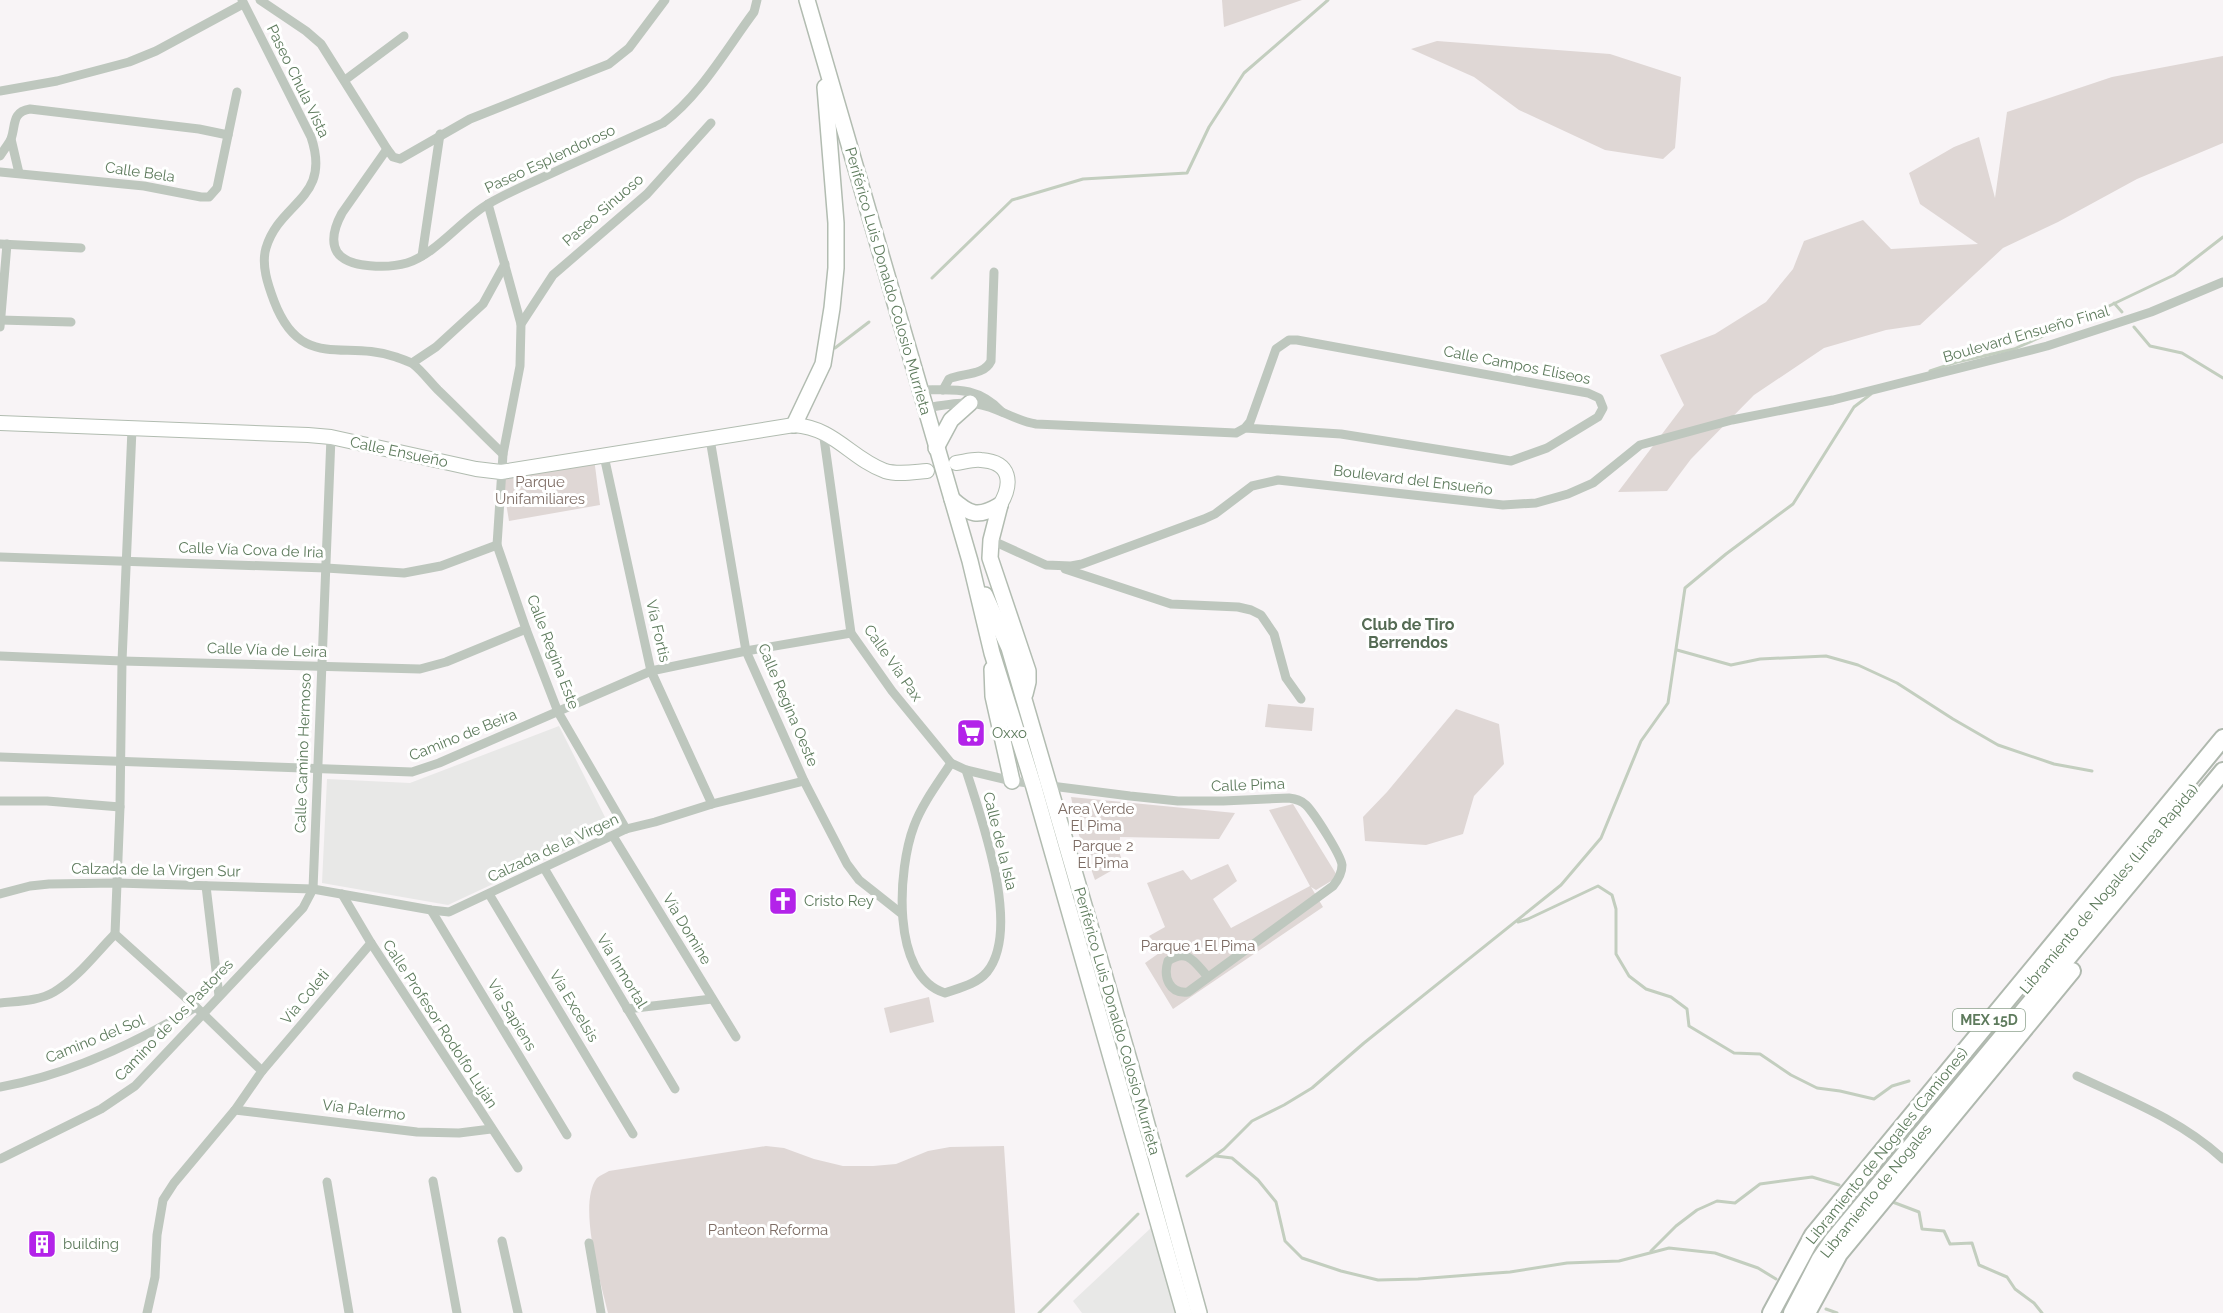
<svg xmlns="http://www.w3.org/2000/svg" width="2223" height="1313" viewBox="0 0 2223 1313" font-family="Raleway,sans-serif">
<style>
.built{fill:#e8e8e7}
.green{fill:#dfd7d5}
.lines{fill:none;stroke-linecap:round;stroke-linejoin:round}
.stream{stroke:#c3cebf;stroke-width:3}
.secondary-casing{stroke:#b1bcb0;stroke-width:16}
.primary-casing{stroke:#b2bcb1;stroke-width:18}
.highway-casing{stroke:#b0b9af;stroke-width:20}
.street{stroke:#bec7be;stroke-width:9}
.secondary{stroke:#fff;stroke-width:14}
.primary{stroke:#fff;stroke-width:15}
.highway{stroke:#fff;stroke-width:16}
.labels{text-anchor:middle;stroke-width:6;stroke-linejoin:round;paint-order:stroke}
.shield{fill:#fff;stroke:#8ea38e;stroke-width:1.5}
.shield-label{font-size:14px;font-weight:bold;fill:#5e7b5d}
.street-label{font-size:15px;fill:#5e7b5d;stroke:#fff}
.park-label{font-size:15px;fill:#7d6c64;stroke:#fff}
.poi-label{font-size:15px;fill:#5e7b5d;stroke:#fff;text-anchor:start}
.neighbourhood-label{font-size:16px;font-weight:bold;fill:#556b54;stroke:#fff}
</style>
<rect width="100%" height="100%" fill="#f8f4f6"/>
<g class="built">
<polygon points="559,726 611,829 448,905 322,883 327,779 410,783"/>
<polygon points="1152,1227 1177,1313 1082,1313 1073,1301"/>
</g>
<g class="green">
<polygon points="1222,0 1302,0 1224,27"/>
<polygon points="1437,41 1610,54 1681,77 1675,148 1663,159 1605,150 1519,110 1474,77 1411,49"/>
<polygon points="2223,56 2223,143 2137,179 2058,222 2003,248 1920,325 1886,330 1824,348 1754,395 1691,459 1667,491 1618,492 1684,405 1660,355 1715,334 1766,302 1793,269 1804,241 1863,220 1891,249 1978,244 1920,204 1909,173 1954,147 1979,137 1995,198 2007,112 2112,77"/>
<polygon points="594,458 600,505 509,521 501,472"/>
<polygon points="1268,704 1314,708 1312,731 1265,727"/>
<polygon points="1456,709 1499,724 1504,764 1474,796 1463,834 1426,845 1365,841 1363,817 1387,792"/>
<polygon points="1071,797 1235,813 1219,839 1120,837 1119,851 1123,864 1095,880 1079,835"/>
<polygon points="1293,804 1338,877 1316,890 1311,887 1323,907 1173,1009 1145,963 1162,951 1149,936 1165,927 1147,883 1183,870 1191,880 1228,864 1237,881 1213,899 1231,928 1310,886 1269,810"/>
<polygon points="929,997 934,1022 890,1033 884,1008"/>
<path d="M766,1146l18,2 30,11 29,7h30l23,-2 32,-13 22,-4 54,-1 11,167h-407c-7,-30 -31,-109 -11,-135 3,-3 9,-5 12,-7z"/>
</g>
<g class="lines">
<g class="stream">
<polyline points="932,278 1012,200 1083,179 1187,173 1209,127 1244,73 1328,0"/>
<polyline points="2114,303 2122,312"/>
<polyline points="2134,327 2150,346 2182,353 2223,378"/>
<polyline points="835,348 869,322"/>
<polyline points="1930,371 1957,362 2014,349 2088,316 2174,275 2223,237"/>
<polyline points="1677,650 1731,665 1760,659 1826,656 1858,665 1897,683 1953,719 1998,745 2054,764 2092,771"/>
<polyline points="1518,922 1528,919 1598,886 1612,895 1616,909 1616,954 1629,976 1646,989 1671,997 1687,1009 1689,1026 1734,1053 1760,1054 1791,1075 1817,1088 1840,1091 1874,1099 1892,1086 1909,1081"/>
<polyline points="1216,1156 1232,1158 1258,1180 1276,1202 1285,1241 1302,1258 1341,1271 1378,1280 1418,1279 1482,1274 1510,1272 1567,1263 1619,1261 1669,1248 1715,1253 1758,1268 1776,1279"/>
<polyline points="1187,1176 1224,1149 1252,1121 1284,1105 1312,1088 1364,1043 1561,885 1601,838 1641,741 1668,703 1685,588 1726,554 1793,504 1854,407 1871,394"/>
<polyline points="1890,1201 1919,1212 1922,1229 1944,1231 1950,1244 1972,1243 1979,1265 2007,1277 2015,1289 2034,1303 2042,1313"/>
<polyline points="1651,1251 1676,1226 1697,1210 1717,1201 1735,1203 1760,1184 1812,1177 1839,1185"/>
<polyline points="1826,1309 1837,1313"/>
<polyline points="1039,1313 1138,1214"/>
</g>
<g class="secondary-casing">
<g id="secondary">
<path d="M0,423l308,12 23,2 145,32 25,3 293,-47c41,3 56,33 91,46 13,4 29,1 42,0"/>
<path d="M956,463c8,-1 17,-4 25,-3 30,2 32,23 19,45"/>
</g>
</g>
<g class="primary-casing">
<g id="primary">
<polyline points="807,0 970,561 992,653 1033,784 1184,1313"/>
<polyline points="794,425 823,364 832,308 836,268 836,223 825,87"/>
<polyline points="936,448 951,420 970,403"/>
<path d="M952,499c18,16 26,19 48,6"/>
<polyline points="1000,505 991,540 990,558 1028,671 1028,682 1025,694"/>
<polyline points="985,595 1009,648 1130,1063 1199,1313"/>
<polyline points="992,669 993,696 1012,781"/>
</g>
</g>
<g class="highway-casing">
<g id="highway">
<polyline points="1771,1313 1813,1235 2223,738"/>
<polyline points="1792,1313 1820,1259 1833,1240 2223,771"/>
<polyline points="1807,1313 1839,1254 2072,971"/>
</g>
</g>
<g class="street">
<path d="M242,0l69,137c21,62 -31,64 -45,111 -5,17 2,37 8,53 27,71 70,38 122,56 5,2 12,4 17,7 9,7 17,18 25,26 22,21 43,43 65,64"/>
<polyline points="260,0 306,31 321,44 387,149 393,157 400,159 470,119 609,64 629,48 665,0"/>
<polyline points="345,80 404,36"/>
<polyline points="0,91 57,81 129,62 156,51 243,4"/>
<polyline points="11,139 19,173"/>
<path d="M387,149l-45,64c-6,11 -12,27 -5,39 11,17 53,16 70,11 29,-9 54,-43 81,-59 24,-14 50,-24 75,-36 33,-15 67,-30 100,-45 37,-27 64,-75 91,-111l3,-12"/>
<path d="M0,156c3,-5 8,-11 11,-17 5,-13 0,-27 19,-30l169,20 29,6"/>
<polyline points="0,172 144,186 201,197 209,197 217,188 237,92"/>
<polyline points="488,204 521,324"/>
<polyline points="0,244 81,248"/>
<polyline points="422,256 440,134"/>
<polyline points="0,320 71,322"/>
<polyline points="0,327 7,244"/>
<polyline points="412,363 436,347 483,304 505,264"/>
<path d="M919,390c34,0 57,-5 83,22"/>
<path d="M943,390l6,-11c13,-6 35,-3 42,-18l3,-89"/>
<path d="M924,408c17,-2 36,-7 53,-4 21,3 38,17 59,20l200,9 9,-5 5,-6 26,-73 13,-9h8l291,53 11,5 4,10 -5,9 -51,31 -36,13 -170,-27 -96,-6"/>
<polyline points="132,429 122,661 120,807 115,934 196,1007 262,1071 235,1110 174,1183 163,1200 157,1235 155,1277 147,1313"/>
<path d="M823,431l28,202 41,58 59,72 15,7 46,11 118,15 48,5h45l66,-3c7,1 12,2 17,7 8,8 35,50 36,60 0,9 -4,15 -9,21l-145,106c-19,2 -25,-15 -20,-31 20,-14 27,2 40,16"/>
<polyline points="710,439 746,651 804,781 847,864 859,880 902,914"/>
<polyline points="604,456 651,671 712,804"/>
<polyline points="991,540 1046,565 1071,566 1082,564 1204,519 1215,514 1252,486 1278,480 1503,505 1536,503 1568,494 1593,483 1640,445 1732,420 1833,400 2047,346 2151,312 2223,282"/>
<polyline points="0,557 326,568 404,573 441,566 497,545"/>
<polyline points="1065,569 1171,604 1238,607 1251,610 1261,615 1274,634 1286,678 1301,699"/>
<polyline points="0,656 122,661 420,669 446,662 526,629"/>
<polyline points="0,757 412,772 439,763 651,671 746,651 851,633"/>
<path d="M951,763c-13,20 -29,41 -37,63 -16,42 -24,150 31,167 14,-5 32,-9 42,-21 35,-43 -6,-154 -21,-202"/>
<polyline points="0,801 47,801 120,807"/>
<polyline points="626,829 558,712 526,629 497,545 503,454 520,366 521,324 553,275 647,194 711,123"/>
<polyline points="613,836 736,1037"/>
<polyline points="544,868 675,1089"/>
<polyline points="206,886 219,996"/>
<polyline points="0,894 30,886 49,884 117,883 313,889 431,910 449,912 626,829 655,822 712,804 804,781"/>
<polyline points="342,894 371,943 518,1168"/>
<polyline points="489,894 633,1134"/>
<polyline points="431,910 567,1135"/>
<path d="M0,1003c18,-2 39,-2 54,-11 24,-14 42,-39 61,-58"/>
<polyline points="627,1009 712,999"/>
<polyline points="262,1071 371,943"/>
<path d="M2077,1076c51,24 104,44 146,83"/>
<path d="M0,1087c69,-12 136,-44 196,-80"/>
<polyline points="235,1110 417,1132 459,1133 491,1129"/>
<polyline points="0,1159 101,1109 135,1086 303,908 313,889 331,437"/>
<polyline points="433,1181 457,1313"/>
<polyline points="327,1182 349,1313"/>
<polyline points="502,1241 518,1313"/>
<polyline points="589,1243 601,1313"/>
</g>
<use href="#secondary" class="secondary"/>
<use href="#primary" class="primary"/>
<use href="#highway" class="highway"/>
</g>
<defs>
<g id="supermarket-square" transform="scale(1.5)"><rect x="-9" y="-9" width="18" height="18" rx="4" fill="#b323e9" stroke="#fff"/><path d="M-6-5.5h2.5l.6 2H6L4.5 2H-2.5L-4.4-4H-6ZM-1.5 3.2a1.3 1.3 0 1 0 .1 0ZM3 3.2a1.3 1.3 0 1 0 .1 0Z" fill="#fff"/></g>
<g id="church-square" transform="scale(1.5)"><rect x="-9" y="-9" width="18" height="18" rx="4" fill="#b323e9" stroke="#fff"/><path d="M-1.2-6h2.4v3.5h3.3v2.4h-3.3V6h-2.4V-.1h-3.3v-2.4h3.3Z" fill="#fff"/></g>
<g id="building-square" transform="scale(1.5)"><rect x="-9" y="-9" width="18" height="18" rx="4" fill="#b323e9" stroke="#fff"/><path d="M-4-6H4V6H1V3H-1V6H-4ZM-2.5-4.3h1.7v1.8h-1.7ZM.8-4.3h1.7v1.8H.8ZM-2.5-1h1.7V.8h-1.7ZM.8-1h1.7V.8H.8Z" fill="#fff"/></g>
</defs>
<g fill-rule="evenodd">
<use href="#supermarket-square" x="971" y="733"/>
<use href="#church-square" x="783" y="901"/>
<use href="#building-square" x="42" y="1244"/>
</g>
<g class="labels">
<rect class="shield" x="1953" y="1009" width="72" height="22" rx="4.5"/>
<g class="shield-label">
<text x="1989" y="1025">MEX 15D</text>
</g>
<g class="street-label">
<text transform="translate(298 81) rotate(64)" y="5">Paseo Chula Vista</text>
<text transform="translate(550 159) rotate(-25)" y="5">Paseo Esplendoroso</text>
<text transform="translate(140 172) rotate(8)" y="5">Calle Bela</text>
<text transform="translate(603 210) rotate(-41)" y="5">Paseo Sinuoso</text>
<text transform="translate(888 281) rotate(74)" y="5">Periférico Luis Donaldo Colosio Murrieta</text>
<text transform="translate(2026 334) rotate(-16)" y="5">Boulevard Ensueño Final</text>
<text transform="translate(1517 365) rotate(11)" y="5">Calle Campos Eliseos</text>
<text transform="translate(399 452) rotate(12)" y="5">Calle Ensueño</text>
<text transform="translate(1413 480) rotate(7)" y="5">Boulevard del Ensueño</text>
<text transform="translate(251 550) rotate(2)" y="5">Calle Vía Cova de Iria</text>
<text transform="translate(658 631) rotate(77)" y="5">Vía Fortis</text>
<text transform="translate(267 650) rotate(2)" y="5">Calle Vía de Leira</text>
<text transform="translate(553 652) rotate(69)" y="5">Calle Regina Este</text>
<text transform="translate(893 663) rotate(55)" y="5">Calle Vía Pax</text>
<text transform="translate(788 705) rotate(67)" y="5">Calle Regina Oeste</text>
<text transform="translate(463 735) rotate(-22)" y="5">Camino de Beira</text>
<text transform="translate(303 753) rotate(-88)" y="5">Calle Camino Hermoso</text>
<text transform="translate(1248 785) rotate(-2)" y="5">Calle Pima</text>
<text transform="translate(1000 841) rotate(76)" y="5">Calle de la Isla</text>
<text transform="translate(553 848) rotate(-25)" y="5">Calzada de la Virgen</text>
<text transform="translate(156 870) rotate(1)" y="5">Calzada de la Virgen Sur</text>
<text transform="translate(2109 889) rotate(-50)" y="5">Libramiento de Nogales (Linea Rapida)</text>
<text transform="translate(687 929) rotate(59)" y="5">Vía Domine</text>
<text transform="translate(622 971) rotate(59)" y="5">Vía Inmortal</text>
<text transform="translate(305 997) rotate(-50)" y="5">Vía Coleti</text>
<text transform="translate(574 1006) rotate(59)" y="5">Vía Excelsis</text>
<text transform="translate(512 1015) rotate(59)" y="5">Vía Sapiens</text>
<text transform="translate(174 1020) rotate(-46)" y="5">Camino de los Pastores</text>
<text transform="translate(1117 1021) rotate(74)" y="5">Periférico Luis Donaldo Colosio Murrieta</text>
<text transform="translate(440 1024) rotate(57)" y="5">Calle Profesor Rodolfo Luján</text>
<text transform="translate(95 1039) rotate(-22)" y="5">Camino del Sol</text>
<text transform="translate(364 1110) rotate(7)" y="5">Vía Palermo</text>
<text transform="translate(1887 1146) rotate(-51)" y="5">Libramiento de Nogales (Camiones)</text>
<text transform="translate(1876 1191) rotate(-51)" y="5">Libramiento de Nogales</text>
</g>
<g class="park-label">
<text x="540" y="487">Parque<tspan x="540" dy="17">Unifamiliares</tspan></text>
<text x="1096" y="814">Area Verde<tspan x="1096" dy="17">El Pima</tspan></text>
<text x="1103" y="851">Parque 2<tspan x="1103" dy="17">El Pima</tspan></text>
<text x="1198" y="951">Parque 1 El Pima</text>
<text x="768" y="1235">Panteon Reforma</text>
</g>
<g class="poi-label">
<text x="992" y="738">Oxxo</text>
<text x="804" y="906">Cristo Rey</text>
<text x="63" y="1249">building</text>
</g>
<g class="neighbourhood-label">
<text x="1408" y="630">Club de Tiro<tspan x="1408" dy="18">Berrendos</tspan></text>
</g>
</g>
</svg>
